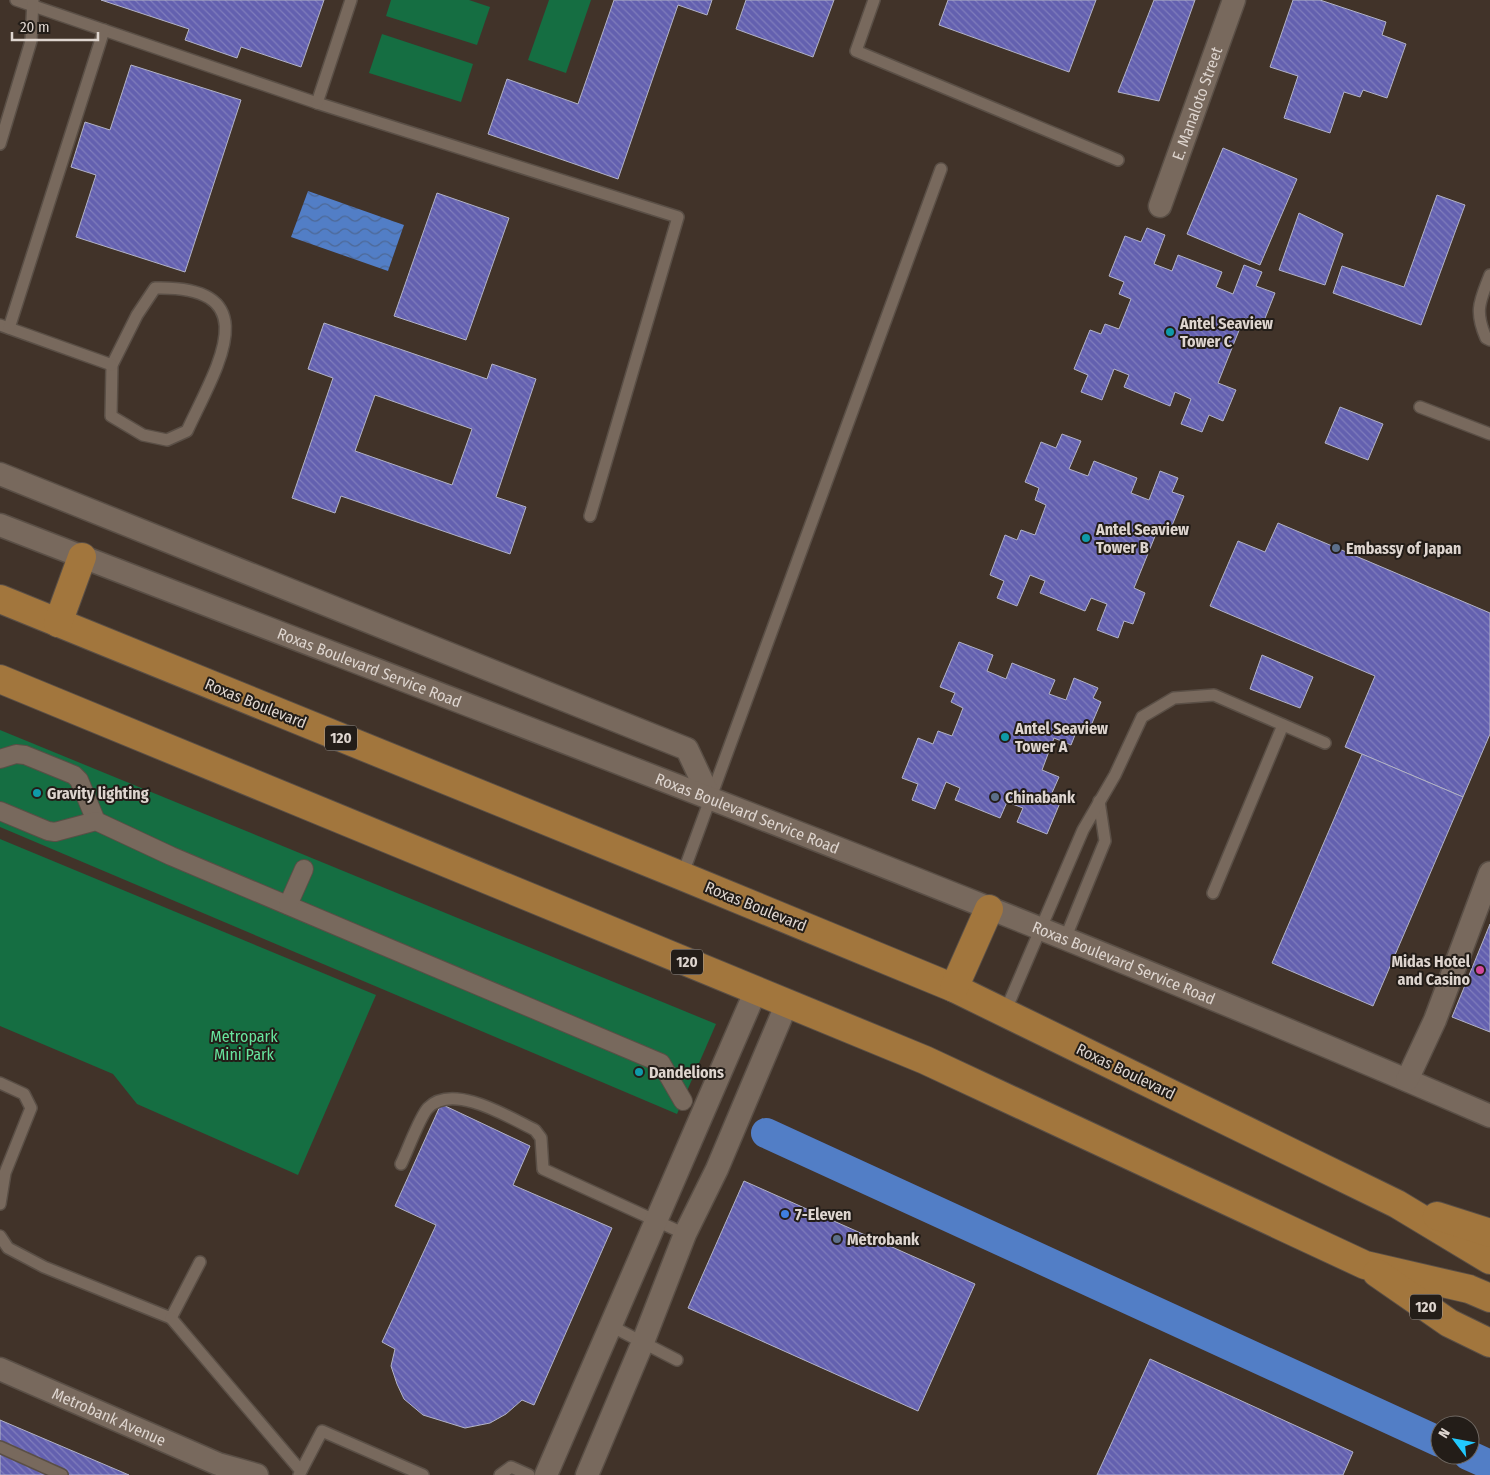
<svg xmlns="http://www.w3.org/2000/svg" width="1490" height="1475" viewBox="0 0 1490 1475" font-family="'Fira Sans Condensed',sans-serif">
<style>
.green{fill:#156e42}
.water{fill:url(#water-waves)}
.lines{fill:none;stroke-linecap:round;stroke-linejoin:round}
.canal{stroke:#527ec6;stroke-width:30}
.building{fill:url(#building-back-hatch);stroke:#b2b3c6;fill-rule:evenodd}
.service-casing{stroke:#5a4f46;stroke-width:14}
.pedestrian-casing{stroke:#5a4f46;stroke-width:20}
.minor-casing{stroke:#5a4f46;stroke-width:25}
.trunk-casing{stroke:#5a4f46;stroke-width:30}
.service{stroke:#78695d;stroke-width:11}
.pedestrian{stroke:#78695d;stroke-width:18}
.minor{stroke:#78695d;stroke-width:22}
.trunk{stroke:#a2763d;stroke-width:28}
.culture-dot{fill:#0f9aa8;stroke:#231d18;stroke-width:2}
.service-dot{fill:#5c6f8a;stroke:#231d18;stroke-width:2}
.hotel-dot{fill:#d1479c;stroke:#231d18;stroke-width:2}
.shop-dot{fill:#3f7fe0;stroke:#231d18;stroke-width:2}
.labels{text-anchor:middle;stroke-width:4;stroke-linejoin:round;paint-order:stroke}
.shield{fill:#231d18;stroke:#a69e98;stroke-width:1}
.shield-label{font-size:15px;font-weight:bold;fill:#ded5cf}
.street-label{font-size:16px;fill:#ded5cf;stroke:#231d18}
.poi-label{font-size:16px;font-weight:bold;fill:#ded5cf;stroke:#231d18;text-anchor:start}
.park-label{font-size:16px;fill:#67e59e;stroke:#231d18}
</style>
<defs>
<pattern id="water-waves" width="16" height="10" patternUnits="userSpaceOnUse" patternTransform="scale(1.25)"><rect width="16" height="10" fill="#527ec6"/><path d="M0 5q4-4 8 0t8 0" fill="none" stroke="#4d6896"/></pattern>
<pattern id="building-back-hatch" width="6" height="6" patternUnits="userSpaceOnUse" patternTransform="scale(1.25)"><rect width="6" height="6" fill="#6360af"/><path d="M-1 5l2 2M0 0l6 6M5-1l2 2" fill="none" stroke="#807dbc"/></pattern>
</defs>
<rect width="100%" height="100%" fill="#413329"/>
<g class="green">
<polygon points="391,0 469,0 490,7 477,45 386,16"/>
<polygon points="549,0 591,0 566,73 528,60"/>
<polygon points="382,34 473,64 461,102 369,73"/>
<polygon points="0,730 716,1024 677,1114 0,827"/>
<polygon points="0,839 376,995 298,1175 137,1104 113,1074 0,1026"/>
</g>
<polygon class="water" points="308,191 404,225 388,271 291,237"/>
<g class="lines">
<g class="canal">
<polyline points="766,1133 1440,1442"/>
<polyline points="1468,1455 1490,1465"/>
</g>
</g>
<g class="building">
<polygon points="101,0 324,0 301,67 241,47 237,58 185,40 189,29"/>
<polygon points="614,0 712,0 707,15 678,5 618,179 488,134 507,79 578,104"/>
<polygon points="746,0 834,0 813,57 736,29"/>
<polygon points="948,0 1096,0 1069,72 939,25"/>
<polygon points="1154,0 1195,0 1159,101 1118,92"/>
<polygon points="1293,0 1320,0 1386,22 1382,35 1406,44 1387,98 1363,90 1360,97 1344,92 1330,133 1284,118 1298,76 1270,67"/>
<polygon points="131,65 241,100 185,272 76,237 96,175 71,167 85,122 110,130"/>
<polygon points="1223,148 1297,179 1260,265 1187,234"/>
<polygon points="437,193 509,218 466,340 394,316"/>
<polygon points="1437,195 1465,205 1421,325 1333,293 1342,266 1404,287"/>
<polygon points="1299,213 1343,234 1325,285 1279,270"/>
<polygon points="1147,228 1165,235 1154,264 1172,271 1178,255 1222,272 1216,287 1233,294 1244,265 1262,272 1256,286 1275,293 1262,326 1244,318 1218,383 1236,390 1223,421 1209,415 1202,432 1181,424 1191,399 1175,392 1170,406 1124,387 1129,375 1114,369 1102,400 1081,392 1088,375 1074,369 1090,330 1101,334 1105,324 1119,329 1131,299 1119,294 1124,282 1109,276 1125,236 1141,242"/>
<path d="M324,323l163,56 5,-15 44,15 -40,118 30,10 -16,47 -169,-58 -6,17 -43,-15 41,-120 -25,-9zM375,395l97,34 -20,56 -97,-34z"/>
<polygon points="1340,407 1383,424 1368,460 1325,443"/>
<polygon points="1062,434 1081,441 1069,469 1088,476 1094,461 1137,478 1131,493 1149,500 1160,471 1178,478 1172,492 1184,496 1171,528 1160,524 1134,588 1145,593 1133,624 1124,621 1118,638 1097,630 1107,604 1091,598 1085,611 1040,593 1045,581 1030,575 1017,606 997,598 1004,581 990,575 1005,535 1017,540 1021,530 1035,535 1046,505 1035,500 1039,488 1025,482 1041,442 1056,448"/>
<polygon points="1278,523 1490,613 1490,734 1463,797 1345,747 1375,676 1210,606 1238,541 1265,552"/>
<polygon points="959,642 993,655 987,671 1006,679 1012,663 1055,680 1049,694 1066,700 1074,678 1098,688 1093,698 1101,702 1087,735 1077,730 1071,745 1054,738 1042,770 1059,777 1051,795 1062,798 1047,834 1017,822 1023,808 1007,802 1000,818 955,800 960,788 946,782 935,809 912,800 918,784 902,778 918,738 933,744 938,731 952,736 963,708 951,702 955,693 940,687"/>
<polygon points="1262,655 1313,677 1300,708 1250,689"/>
<polygon points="1362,754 1463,797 1373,1006 1272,963"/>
<polygon points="1490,924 1490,1032 1452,1017"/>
<polygon points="441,1104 530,1146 513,1185 612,1228 534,1405 522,1400 506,1414 490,1423 465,1428 423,1415 404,1399 397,1384 391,1366 395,1349 382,1342 436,1225 395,1206"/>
<polygon points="744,1181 975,1284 918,1411 688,1308"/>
<polygon points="1150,1359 1353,1452 1343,1475 1097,1475"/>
<polygon points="0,1420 129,1475 0,1475"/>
</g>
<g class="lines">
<g class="service-casing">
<g id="service">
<polyline points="16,0 317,103 678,217 590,516"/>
<polyline points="874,0 856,51 1118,160"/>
<polyline points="317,103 351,0"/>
<polyline points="0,144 31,41 33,0"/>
<path d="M1490,275c-10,26 -16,35 -4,63l4,2"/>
<path d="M155,288c116,-3 60,82 32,143l-20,9 -24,-5 -32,-19 1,-51 25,-50z"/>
<polyline points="0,325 112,365"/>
<polyline points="9,328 104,30"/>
<polyline points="1420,407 1490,434"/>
<polyline points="682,876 941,169"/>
<polyline points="1213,893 1283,725"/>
<polyline points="1065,939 1105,841 1099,801"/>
<polyline points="1005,1012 1083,830 1115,775 1142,717 1174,698 1214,695 1325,743"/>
<polyline points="0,1083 24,1094 31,1108 5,1173 0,1204"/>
<path d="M401,1164c6,-12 19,-48 27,-56 25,-26 82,10 107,22l6,8 2,31 142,65"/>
<polyline points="0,1236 8,1248 44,1267 171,1318 200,1262"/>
<polyline points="171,1318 301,1471"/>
<polyline points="611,1326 677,1360"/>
<polyline points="0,1447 62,1475"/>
<polyline points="299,1475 322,1431 423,1475"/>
<polyline points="500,1475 511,1467 529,1475"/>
</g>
</g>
<g class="pedestrian-casing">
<g id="pedestrian">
<polyline points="0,759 16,754 25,755 74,775 79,780 96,821"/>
<polyline points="0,811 48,831 55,832 96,821 171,856 661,1063 683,1101"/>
<polyline points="288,905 304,869"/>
</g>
</g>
<g class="minor-casing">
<g id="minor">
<path id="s1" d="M1160,206l74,-206"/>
<polyline points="0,474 687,749 710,798"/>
<path id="s2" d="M0,525c498,193 1000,378 1490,591"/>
<polyline points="1407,1080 1435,1020 1490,873"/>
<path id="s3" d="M0,1369l218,95 39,11"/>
<polyline points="546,1475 756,990"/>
<polyline points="587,1475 643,1342 685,1234 717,1169 787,1003"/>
</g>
</g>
<g class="trunk-casing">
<g id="trunk">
<polyline points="0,599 682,876 954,988 1397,1204 1490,1260"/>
<polyline points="58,623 82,557"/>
<polyline points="0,679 925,1060 1365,1265 1469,1289 1490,1298"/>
<polyline points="954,988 989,909"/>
<polyline points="1437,1216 1490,1233"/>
<polyline points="1377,1273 1449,1323 1490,1343"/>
</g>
</g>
<use href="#service" class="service"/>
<use href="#pedestrian" class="pedestrian"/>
<use href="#minor" class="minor"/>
<use href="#trunk" class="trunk"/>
</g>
<g class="culture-dot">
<circle cx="1170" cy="332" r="5"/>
<circle cx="1086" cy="538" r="5"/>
<circle cx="1005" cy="737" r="5"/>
<circle cx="37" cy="793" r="5"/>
<circle cx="639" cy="1072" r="5"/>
</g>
<g class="service-dot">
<circle cx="1336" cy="548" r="5"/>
<circle cx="995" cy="797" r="5"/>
<circle cx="837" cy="1239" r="5"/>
</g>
<circle class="hotel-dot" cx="1480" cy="970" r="5"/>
<circle class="shop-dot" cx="785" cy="1214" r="5"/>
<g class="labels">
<g class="shield">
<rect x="325" y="725.5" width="32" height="25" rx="4"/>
<rect x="671" y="949.5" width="32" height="25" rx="4"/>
<rect x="1410" y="1294.5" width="32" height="25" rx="4"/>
</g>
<g class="shield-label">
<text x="341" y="743">120</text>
<text x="687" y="967">120</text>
<text x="1426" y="1312">120</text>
</g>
<g class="street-label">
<text dy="6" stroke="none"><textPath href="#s1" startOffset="109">E. Manaloto Street</textPath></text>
<text dy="6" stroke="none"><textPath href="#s2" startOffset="396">Roxas Boulevard Service Road</textPath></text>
<text transform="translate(256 703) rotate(22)" y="6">Roxas Boulevard</text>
<text dy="6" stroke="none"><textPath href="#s2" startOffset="801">Roxas Boulevard Service Road</textPath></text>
<text transform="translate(756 906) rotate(22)" y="6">Roxas Boulevard</text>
<text dy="6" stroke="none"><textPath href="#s2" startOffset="1206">Roxas Boulevard Service Road</textPath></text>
<text transform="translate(1126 1071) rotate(26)" y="6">Roxas Boulevard</text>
<text dy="6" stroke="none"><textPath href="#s3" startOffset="119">Metrobank Avenue</textPath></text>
</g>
<g class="poi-label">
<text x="1180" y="329">Antel Seaview<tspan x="1180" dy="18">Tower C</tspan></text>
<text x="1096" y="535">Antel Seaview<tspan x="1096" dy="18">Tower B</tspan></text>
<text x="1346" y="554">Embassy of Japan</text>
<text x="1015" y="734">Antel Seaview<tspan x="1015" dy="18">Tower A</tspan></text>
<text x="47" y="799">Gravity lighting</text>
<text x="1005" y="803">Chinabank</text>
<text x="1470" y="967" text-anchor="end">Midas Hotel<tspan x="1470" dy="18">and Casino</tspan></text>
<text x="649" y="1078">Dandelions</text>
<text x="795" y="1220">7-Eleven</text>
<text x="847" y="1245">Metrobank</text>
</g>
<g class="park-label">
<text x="244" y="1042">Metropark<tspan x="244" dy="18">Mini Park</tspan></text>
</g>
</g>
<g transform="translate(1455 1440) rotate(302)"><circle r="24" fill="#231d18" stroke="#6e6761"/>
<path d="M0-4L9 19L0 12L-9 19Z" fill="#22c9fd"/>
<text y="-8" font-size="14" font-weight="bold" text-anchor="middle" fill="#ded5cf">N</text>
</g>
<path d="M12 32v8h86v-8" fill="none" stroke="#ded5cf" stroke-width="2.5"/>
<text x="20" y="32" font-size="15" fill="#ded5cf" stroke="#231d18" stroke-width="4" paint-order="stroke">20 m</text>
</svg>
